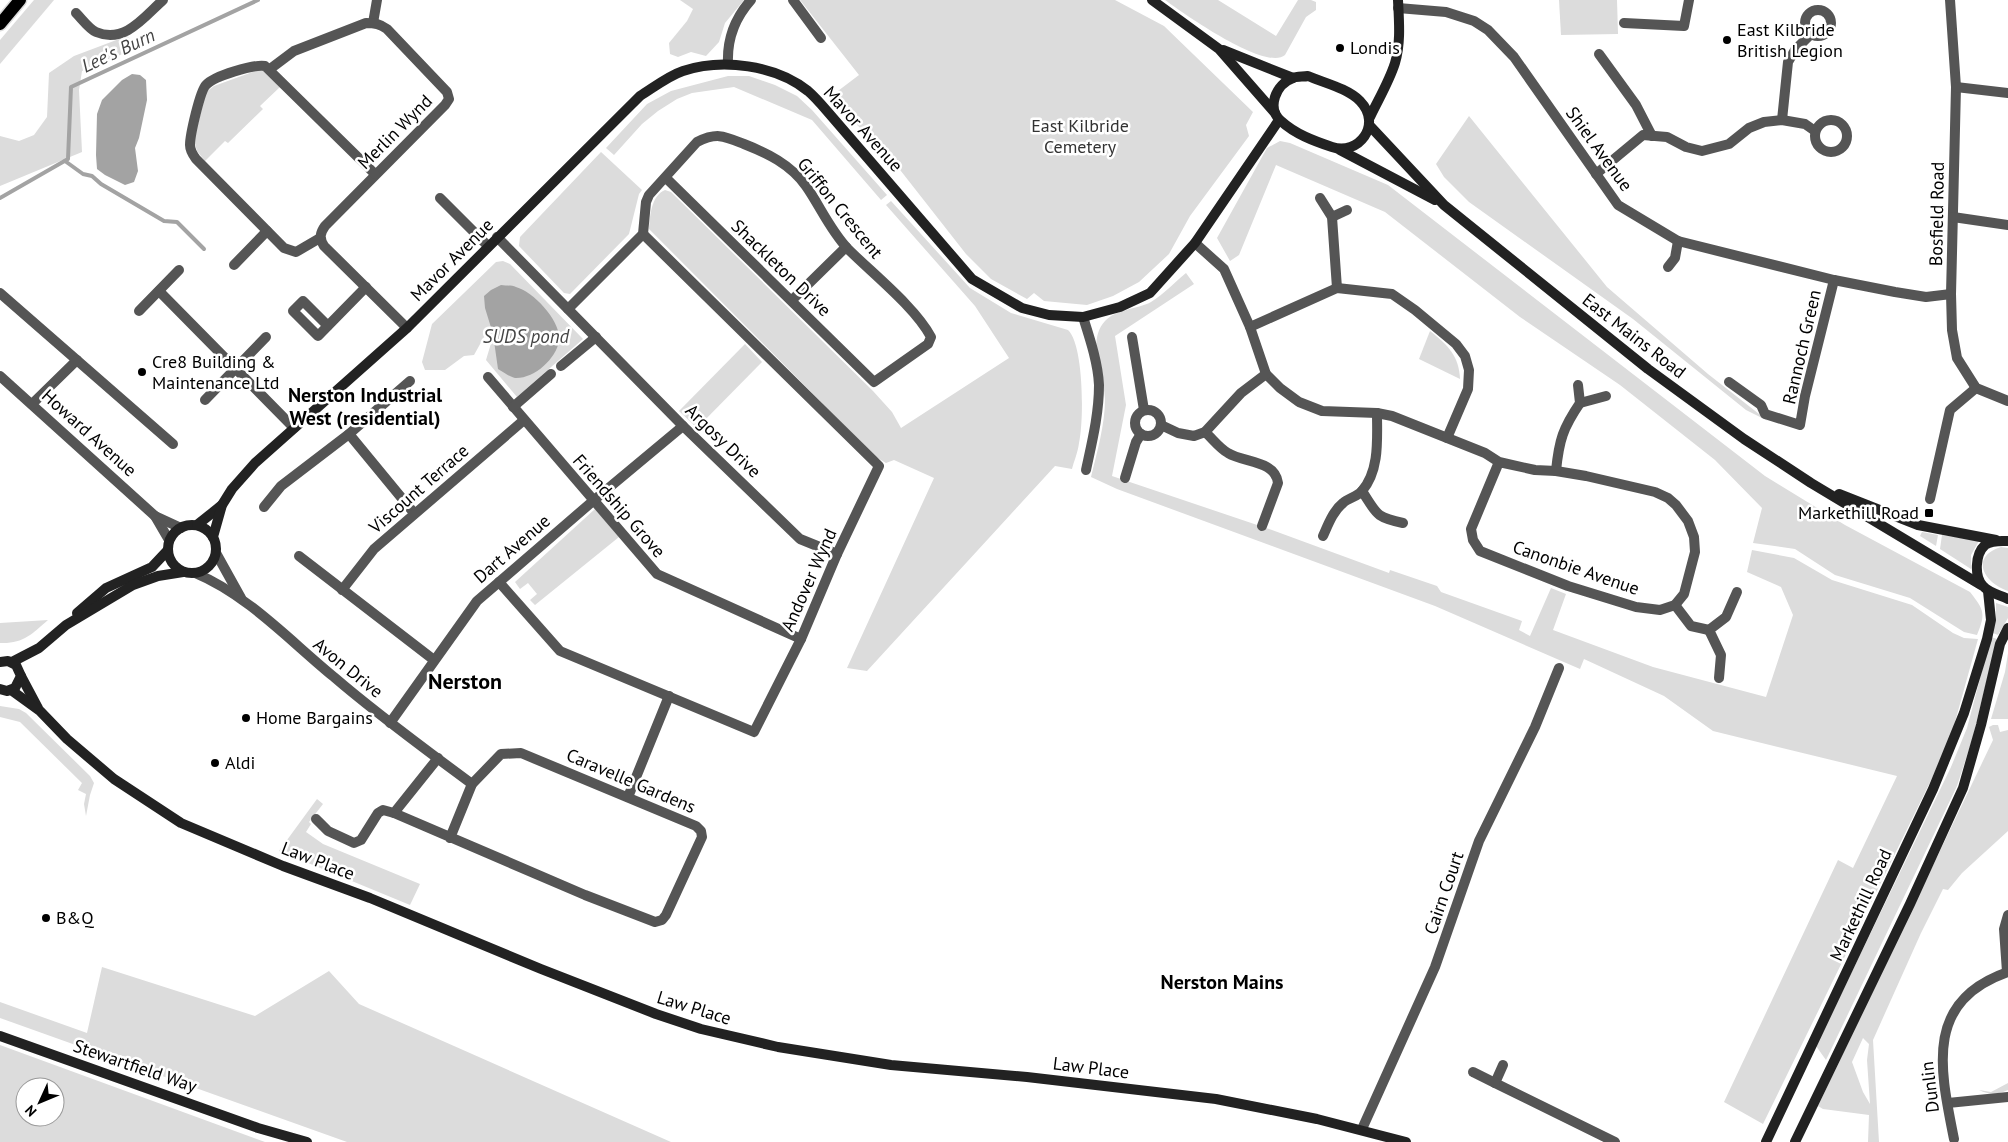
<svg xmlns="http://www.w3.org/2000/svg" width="2008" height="1142" viewBox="0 0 2008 1142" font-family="'PT Sans',sans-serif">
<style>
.green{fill:#dcdcdc;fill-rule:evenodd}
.water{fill:#a3a3a3}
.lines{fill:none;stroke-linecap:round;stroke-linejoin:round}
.stream{stroke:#a3a3a3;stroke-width:4}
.primary-casing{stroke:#dbdbdb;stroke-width:15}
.street{stroke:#555;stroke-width:10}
.secondary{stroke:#222;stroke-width:10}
.primary{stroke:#000;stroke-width:12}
.poi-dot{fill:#000;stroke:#fff;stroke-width:2}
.labels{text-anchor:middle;stroke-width:5;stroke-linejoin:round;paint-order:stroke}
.poi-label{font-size:18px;fill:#000;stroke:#fff;text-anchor:start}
.park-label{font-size:18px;fill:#333;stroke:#fff}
.street-label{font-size:18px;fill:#000;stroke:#fff}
.water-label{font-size:19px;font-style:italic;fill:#444;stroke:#fff}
.quarter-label{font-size:20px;font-weight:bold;fill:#000;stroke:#fff}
.district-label{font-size:22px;font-weight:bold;fill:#000;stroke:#fff}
</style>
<rect width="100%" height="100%" fill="#fff"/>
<g class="green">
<polygon points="34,0 54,0 0,64 0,40"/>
<polygon points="680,0 744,0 725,23 719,42 706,56 691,52 678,57 670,54 669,43 687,21 693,9"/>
<polygon points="800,0 1115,0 1164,26 1253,112 1246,125 1249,136 1190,216 1169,254 1139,282 1113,296 1087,305 1044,301 1034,293 1027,299 991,279 966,254 897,166 830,97 859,75"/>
<path d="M1165,0h53l58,36 22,-36h13l5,2v8l-10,7 -21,38c-19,17 -102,-42 -120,-55z"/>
<polygon points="1559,0 1617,0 1618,34 1561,35"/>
<polygon points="127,36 139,47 82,71 79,90 82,152 0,186 0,136 19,141 34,135 47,117 49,73 74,56"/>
<polygon points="258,70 263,71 280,87 260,106 263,109 228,143 225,141 205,161 197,151 194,140 206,92 214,86"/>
<polygon points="728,76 749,76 775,85 797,96 812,110 887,195 881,200 812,120 734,87 692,93 677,99 658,111 642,124 614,155 606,148 647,104 671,91"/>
<polygon points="1469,116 1607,287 1708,374 1768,421 1746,410 1633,319 1469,202 1444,177 1436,164"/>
<path d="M1280,141l10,2 98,42 377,291 80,49 125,67c14,18 16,21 7,43l-13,-3 -54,-34 -75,-23 -40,-26 -42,-6 9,-35 -47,-48 -95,-75 -100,-68 -135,-105 -109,-47 -37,90 -9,6 -13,-23 50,-90z"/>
<polygon points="601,152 642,190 639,194 629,234 570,294 564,293 519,246 520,237"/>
<path d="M665,190l6,2 202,199 19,21 9,16 108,-70 -34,-52 -89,-101 5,-4 79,87 41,25 57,17c16,15 16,91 11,113 -1,9 -5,18 -7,26l-17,-3 -188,205 -20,-3 87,-190 -40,-18 -8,3 -10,-6 -227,-228c1,-13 2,-33 16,-39z"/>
<polygon points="503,261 510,264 583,339 517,397 486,360 492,340 484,337 474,355 464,356 445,370 425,370 422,362 432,324 496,262"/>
<path d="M1186,273l8,11 -79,52 11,69 -14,71 160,54 117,43 1,-3 47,16 4,6 81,29 -3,9 11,6 21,-48 15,6 -13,36 100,37 113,30 27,-82 -12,-28 -34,-15 5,-22 42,8 38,22 80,25 41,28 11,5 14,1 -25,90 -20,47 -170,348 -39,-22 114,-242 15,8 44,-92 -184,-45 -49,-35 -80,-37 -4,10 -145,-63 -318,-117 -26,-12c6,-25 14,-52 14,-78 -1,-25 -19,-57 0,-78 13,-13 31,-11 46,-19 12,-7 24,-20 35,-29z"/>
<path d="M1430,331c18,14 29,25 30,48l-41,-20z"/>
<polygon points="745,344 762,362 697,428 679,411"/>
<polygon points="595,509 619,537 535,605 530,600 537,594 528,583 520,589 515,582"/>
<polygon points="1922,532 1938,535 1936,546 1920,536"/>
<polygon points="1942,535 1979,541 1971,555 1971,569 1940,549"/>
<path d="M2001,547l7,1v43c-24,-8 -39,-34 -7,-44z"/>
<polygon points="1996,603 2008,607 2008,618 1998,635 1993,633 1996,616"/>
<path d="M48,620c-16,14 -25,24 -48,23v-20z"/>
<polygon points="1991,637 1997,639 1972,740 1957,786 1826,1060 1816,1046 1951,767 1967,728"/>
<polygon points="2008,653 2008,719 1991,719 2005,672"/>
<polygon points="0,706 19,709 26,713 90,776 94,783 90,795 86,816 84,804 86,794 78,790 82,783 20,722 0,717"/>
<path d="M1993,725h5l2,7 8,-2v101l-46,42 -14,17 -5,-1 -22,44 -48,107 6,102h-11l1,-27 -46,-6 -5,-3 175,-366 -4,-13zM1863,1038l6,6 -2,16 3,44 -7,-12 -11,-30z"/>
<polygon points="317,799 323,804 309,822 311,824 306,832 323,844 420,884 410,905 279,851"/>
<polygon points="102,967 255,1016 329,971 359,1004 671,1142 347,1142 0,1018 0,1002 87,1033"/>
<path d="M0,1045l265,97h-265zM25,1087h30v30h-30z"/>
<path d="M2008,1083v7c-12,5 -18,5 -29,0l12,2z"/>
</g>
<g class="water">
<polygon points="132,74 140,75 146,80 147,100 139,138 135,148 138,171 134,182 125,185 105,175 97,169 96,155 97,114 102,100 122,80"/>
<path d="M501,285c5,1 11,0 15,2 18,5 46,35 43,54 -3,18 -25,38 -44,37 -5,-1 -12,-6 -17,-9l-5,-35 -8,-26 -1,-12 7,-6z"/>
</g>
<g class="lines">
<g class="stream">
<polyline points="65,161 83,174 92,176 101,184 164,221 177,222 204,249"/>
<polyline points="0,198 68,159 71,87 258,0"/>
</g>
<g class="primary-casing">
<polyline id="primary" points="0,24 20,0"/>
</g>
<g class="street">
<polyline points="793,0 821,38"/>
<polyline points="1950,0 1956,87 1951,294 1952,330 1957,358 1976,388 2008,401"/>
<polyline points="1398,8 1446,12 1474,21 1488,30 1514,57 1618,205 1678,241 1834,280 1895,292 1926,297 1951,294"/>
<circle cx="1818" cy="23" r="13"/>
<path d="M76,13c6,6 13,16 20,19 29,12 48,-15 67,-32"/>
<polyline points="373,23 377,0"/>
<polyline points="1624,23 1684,26 1689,0"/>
<polyline points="1599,54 1636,105 1652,136"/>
<path d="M728,63c-1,-24 7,-45 23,-63"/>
<path d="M270,69l24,-18 72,-28c9,0 14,1 21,6l60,63 2,7 -4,6 -120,121c-5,7 -6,12 -1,20l83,82"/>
<polyline points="1956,87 2008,93"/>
<circle cx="1831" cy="136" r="16"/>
<polyline points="1782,120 1788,62 1795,50 1811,34"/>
<polyline points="1596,174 1643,135 1667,137 1686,147 1702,151 1729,144 1749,128 1764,122 1782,120 1805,124 1815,131"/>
<polyline points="440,198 488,246"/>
<polyline points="1320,198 1332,217 1337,288"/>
<polyline points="1332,217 1347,210"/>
<polyline points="1953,217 2008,225"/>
<polyline points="497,237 683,426 800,539 837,554"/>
<path d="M320,238l-24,14 -12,-4 -88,-89c-3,-4 -6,-8 -6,-14 0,-10 10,-54 16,-60 8,-9 48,-21 59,-19l110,108"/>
<polyline points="1195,243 1224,269 1250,327 1266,374 1280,388 1299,402 1322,411 1377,413 1392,416 1485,453 1499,462 1535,470 1556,471 1586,476 1655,492 1668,498 1676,505 1688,521 1694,537 1695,552 1684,594 1675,605 1660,610 1636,607 1568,586 1480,551 1473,540 1471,529 1499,462"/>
<polyline points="234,265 267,231"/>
<polyline points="1668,267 1675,258 1678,241"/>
<polyline points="159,291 294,428"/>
<polyline points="0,293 173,444"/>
<polyline points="792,300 846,247"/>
<path d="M568,309l75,-75 3,-32 3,-7 48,-53c20,-10 27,-6 47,2 23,9 46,20 62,42 14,20 24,44 42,63 25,25 67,58 83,88l-3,7 -54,38 -208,-204"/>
<polyline points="139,311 179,270"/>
<path d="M1083,317c7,22 15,46 16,68 0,29 -7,57 -13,85"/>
<polyline points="328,326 303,301 293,311 318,336 366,287"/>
<polyline points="1250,327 1337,288 1392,294 1415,310 1456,344 1465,356 1469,370 1468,389 1447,438"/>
<polyline points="1132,337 1144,410"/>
<polyline points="561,366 596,337"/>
<polyline points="0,376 155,516 169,540"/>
<polyline points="488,377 657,574 801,639"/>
<polyline points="1729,382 1761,405 1765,414 1800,425 1805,396 1834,280"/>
<polyline points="205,400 266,337"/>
<polyline points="1580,403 1606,396"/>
<polyline points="32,404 77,360"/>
<polyline points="513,407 551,374"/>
<circle cx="1148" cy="423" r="13"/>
<polyline points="1161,425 1178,433 1194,436 1205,432 1241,393 1266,374"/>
<path d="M1205,432c7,6 14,16 23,21 16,10 47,7 50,30l-16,43"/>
<polyline points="349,434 414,513"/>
<path d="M1556,471c3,-31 7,-43 24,-68l-2,-18"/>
<polyline points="1125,478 1136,442 1141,434"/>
<path d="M1362,491c15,23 13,26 41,32"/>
<polyline points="1930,499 1950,410 1976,388"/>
<polyline points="264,507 281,486 349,434 410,381"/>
<polyline points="155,516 181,528"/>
<path d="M1323,536c5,-11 10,-25 20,-33 5,-5 14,-6 19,-12 18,-21 15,-53 15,-78"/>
<polyline points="216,553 241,598"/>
<polyline points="299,556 434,660"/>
<path d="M195,573c53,22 95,68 139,104 44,38 91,72 138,107"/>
<polyline points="499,582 560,651 754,732 801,639 837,554 879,466 643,234"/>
<polyline points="342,590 374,549 524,420"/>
<polyline points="1675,605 1691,626 1709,630"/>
<polyline points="1719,678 1721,655 1709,630 1726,617 1737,592"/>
<polyline points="390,723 477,601 593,501 683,426"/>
<polyline points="628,797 669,696"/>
<polyline points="394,813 585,895 655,922 662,920 666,915 702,837 701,831 696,826 521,753 501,754 472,784 450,838"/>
<polyline points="316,819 328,831 354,843 361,840 378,813 383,810 394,813 438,758"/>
<polyline points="2007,972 2004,929 2008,915"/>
<polyline points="1503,1065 1495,1083 1615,1142"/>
<polyline points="1473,1072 1495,1083"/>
<polyline points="1948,1103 2008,1097"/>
<polyline points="1362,1129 1435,967 1479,841 1535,727 1559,668"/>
<path d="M1954,1139c-14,-70 -30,-138 54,-167"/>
</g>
<g class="secondary">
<polyline points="1152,0 1219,49 1275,113"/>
<polyline points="1223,50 1293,78"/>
<path d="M1308,76c16,7 39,12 52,25 23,24 -2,55 -28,46 -18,-6 -37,-13 -51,-26 -15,-13 -5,-37 12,-43 4,-2 10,-1 15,-2z"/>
<path d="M1370,117c8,-17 19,-35 25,-54 6,-20 4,-42 3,-63"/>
<polyline points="1370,126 1444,205 1648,369 1744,439 1811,483 1981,585"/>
<polyline points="1340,150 1435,200"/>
<polyline points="1839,494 1918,525 1996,540"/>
<circle cx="192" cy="549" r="24"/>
<polyline points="197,525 222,505"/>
<path d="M213,537l9,-32 10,-16 23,-26 152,-135 233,-232c13,-8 28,-20 43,-25 39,-13 93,-6 125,20 7,6 13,13 19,20l145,168 50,29 27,7 34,2 37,-10 30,-14 45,-50 84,-123"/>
<path d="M2008,541c-8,0 -16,-1 -23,4 -10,9 -11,32 -2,41 6,7 17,9 25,13"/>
<polyline points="77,613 106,588 152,567 168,550"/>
<polyline points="0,662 8,661 16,665 21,676 15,688 7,691 0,689"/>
<polyline points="12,662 39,648 66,625 133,585 158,576 183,572"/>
<polyline points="21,676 38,708"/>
<polyline points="11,690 40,711 67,739 114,779 181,823 283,866 370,898 541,969 656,1014 701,1029 778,1047 891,1065 1027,1077 1216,1099 1317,1119 1406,1142"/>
<polyline points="0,1036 258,1128 307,1142"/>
<polyline points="1766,1142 1933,789 1964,713 1987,639 1991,620 1988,591"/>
<polyline points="1795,1142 1910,904 1963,788 1981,725 2000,644 2008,628"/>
</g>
<use href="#primary" class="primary"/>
</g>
<g class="poi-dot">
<circle cx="1727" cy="40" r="5"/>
<circle cx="1340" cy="48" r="5"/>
<circle cx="142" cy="372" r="5"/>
<rect x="1924" y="508" width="10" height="10" rx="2.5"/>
<circle cx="246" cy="718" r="5"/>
<circle cx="215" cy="763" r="5"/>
<circle cx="46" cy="918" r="5"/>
</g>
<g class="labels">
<g class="poi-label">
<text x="1737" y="36">East Kilbride<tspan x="1737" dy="21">British Legion</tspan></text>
<text x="1350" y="54">Londis</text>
<text x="152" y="368">Cre8 Building &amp;<tspan x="152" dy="21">Maintenance Ltd</tspan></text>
<text x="1919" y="519" text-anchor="end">Markethill Road</text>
<text x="256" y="724">Home Bargains</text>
<text x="225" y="769">Aldi</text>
<text x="56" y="924">B&amp;Q</text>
</g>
<g class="park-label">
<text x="1080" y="132">East Kilbride<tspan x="1080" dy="21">Cemetery</tspan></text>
</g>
<g class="street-label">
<text transform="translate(863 129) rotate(48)" y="6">Mavor Avenue</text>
<text transform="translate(395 132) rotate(-45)" y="6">Merlin Wynd</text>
<text transform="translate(1599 149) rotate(54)" y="6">Shiel Avenue</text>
<text transform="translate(840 208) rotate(51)" y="6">Griffon Crescent</text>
<text transform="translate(1937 214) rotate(-89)" y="6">Bosfield Road</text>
<text transform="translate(452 260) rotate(-45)" y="6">Mavor Avenue</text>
<text transform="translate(781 268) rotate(44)" y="6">Shackleton Drive</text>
<text transform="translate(1634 336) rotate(38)" y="6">East Mains Road</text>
<text transform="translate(1802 347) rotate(-77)" y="6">Rannoch Green</text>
<text transform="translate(89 433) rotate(42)" y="6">Howard Avenue</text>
<text transform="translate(723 441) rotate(44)" y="6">Argosy Drive</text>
<text transform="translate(419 489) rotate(-41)" y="6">Viscount Terrace</text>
<text transform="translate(619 506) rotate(49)" y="6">Friendship Grove</text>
<text transform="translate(512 549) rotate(-41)" y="6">Dart Avenue</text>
<text transform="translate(1576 568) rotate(19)" y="6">Canonbie Avenue</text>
<text transform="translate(809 580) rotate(-66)" y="6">Andover Wynd</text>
<text transform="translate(348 668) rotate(39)" y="6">Avon Drive</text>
<text transform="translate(631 781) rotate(23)" y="6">Caravelle Gardens</text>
<text transform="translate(318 861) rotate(21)" y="6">Law Place</text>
<text transform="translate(1444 893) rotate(-71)" y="6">Cairn Court</text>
<text transform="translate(1861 905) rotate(-65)" y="6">Markethill Road</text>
<text transform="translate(694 1008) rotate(17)" y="6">Law Place</text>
<text transform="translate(135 1066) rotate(19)" y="6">Stewartfield Way</text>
<text transform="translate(1091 1068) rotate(7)" y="6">Law Place</text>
<text transform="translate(1930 1087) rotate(-97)" y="6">Dunlin</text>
</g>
<g class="water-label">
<text transform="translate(118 50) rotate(-25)" y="7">Lee's Burn</text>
<text x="526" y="343">SUDS pond</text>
</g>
<g class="quarter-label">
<text x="365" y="402">Nerston Industrial<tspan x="365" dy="23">West (residential)</tspan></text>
<text x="1222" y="989">Nerston Mains</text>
</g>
<g class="district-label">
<text x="465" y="689">Nerston</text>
</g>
</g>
<g transform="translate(40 1102) rotate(226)"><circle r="24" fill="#ffffff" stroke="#999999"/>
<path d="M0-4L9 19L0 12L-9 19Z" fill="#000000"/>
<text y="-8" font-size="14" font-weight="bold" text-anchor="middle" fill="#000000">N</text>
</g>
</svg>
